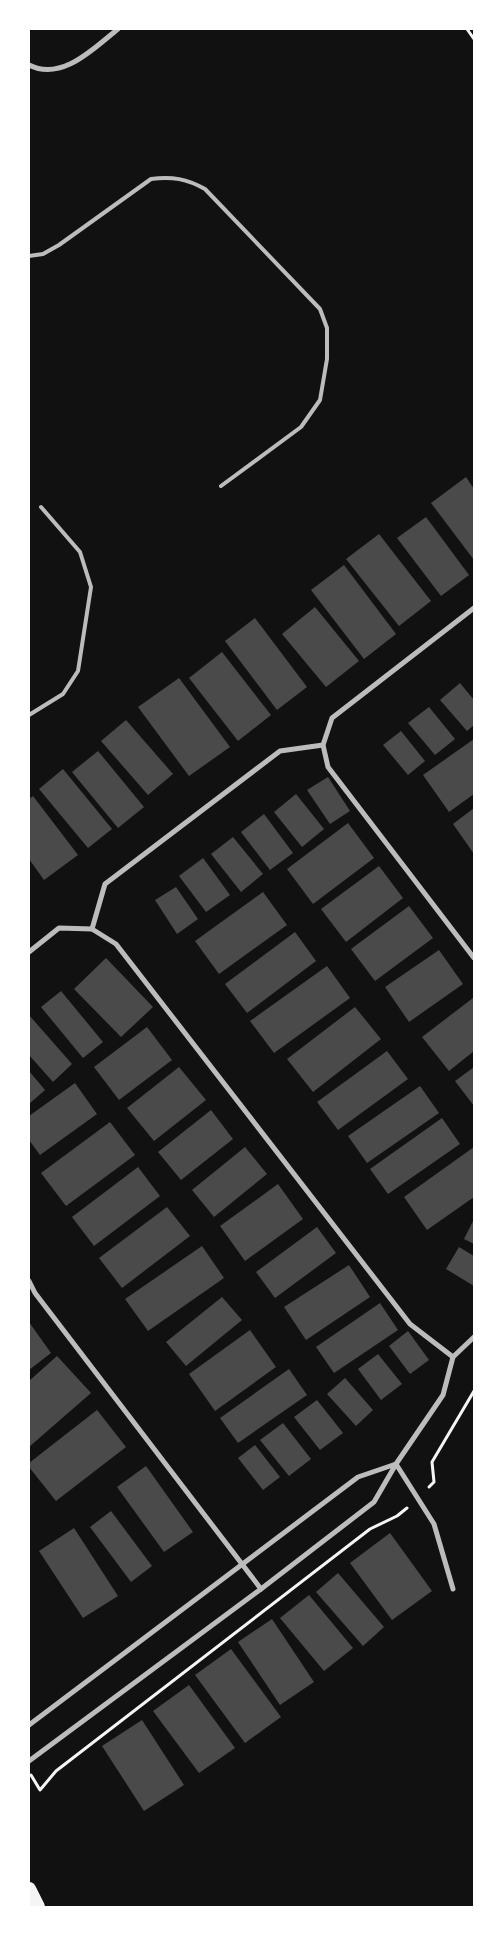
<svg xmlns="http://www.w3.org/2000/svg" width="503" height="1936" viewBox="0 0 503 1936" font-family="'Zilla Slab',serif">
<style>
.building{fill:#4a4a4a}
.lines{fill:none;stroke-linecap:round;stroke-linejoin:round}
.path{stroke:#f5f5f5;stroke-width:3}
.service{stroke:#bcbcbc;stroke-width:4}
.minor{stroke:#bcbcbc;stroke-width:5}
.trunk{stroke:#f5f5f5;stroke-width:14}
</style>
<rect width="100%" height="100%" fill="#111"/>
<g class="building">
<polygon points="466,477 474,489 474,560 431,503"/>
<polygon points="426,517 469,575 441,596 397,538"/>
<polygon points="379,534 431,601 399,626 346,559"/>
<polygon points="344,565 396,634 364,659 311,590"/>
<polygon points="315,607 359,661 326,687 282,634"/>
<polygon points="255,618 307,687 277,710 225,641"/>
<polygon points="222,652 271,715 238,741 189,678"/>
<polygon points="179,678 230,747 189,776 138,707"/>
<polygon points="460,683 474,700 474,725 467,731 440,700"/>
<polygon points="429,707 455,739 435,755 408,723"/>
<polygon points="126,720 173,774 148,795 101,741"/>
<polygon points="401,731 425,761 408,775 383,745"/>
<polygon points="474,739 474,794 449,812 423,775"/>
<polygon points="98,751 144,807 118,828 72,772"/>
<polygon points="63,769 112,829 88,848 39,789"/>
<polygon points="328,777 350,811 330,824 307,790"/>
<polygon points="296,794 324,829 302,847 274,812"/>
<polygon points="33,796 78,855 44,880 29,859 29,799"/>
<polygon points="474,808 474,854 453,824"/>
<polygon points="264,814 293,853 270,870 241,832"/>
<polygon points="348,823 374,858 313,904 287,869"/>
<polygon points="233,837 263,874 241,892 211,854"/>
<polygon points="203,858 230,895 206,912 179,876"/>
<polygon points="379,866 403,898 346,942 321,909"/>
<polygon points="176,887 198,919 177,934 155,900"/>
<polygon points="263,892 287,925 219,974 195,941"/>
<polygon points="409,906 433,938 375,981 351,949"/>
<polygon points="295,932 316,961 247,1013 225,984"/>
<polygon points="439,950 463,984 409,1022 385,987"/>
<polygon points="106,958 153,1007 121,1037 74,989"/>
<polygon points="327,966 350,998 274,1053 250,1021"/>
<polygon points="61,991 103,1042 83,1058 41,1007"/>
<polygon points="473,998 474,999 474,1051 449,1071 422,1037"/>
<polygon points="355,1007 381,1039 313,1092 287,1059"/>
<polygon points="29,1015 72,1064 53,1082 29,1055"/>
<polygon points="147,1027 172,1060 119,1100 94,1067"/>
<polygon points="387,1051 408,1079 338,1130 317,1102"/>
<polygon points="179,1067 206,1100 154,1141 127,1108"/>
<polygon points="474,1067 474,1106 455,1081"/>
<polygon points="29,1071 45,1090 29,1104"/>
<polygon points="75,1083 97,1114 40,1155 29,1140 29,1116"/>
<polygon points="420,1086 439,1113 367,1163 348,1136"/>
<polygon points="211,1110 233,1139 181,1180 158,1152"/>
<polygon points="442,1118 460,1144 388,1194 370,1169"/>
<polygon points="110,1122 135,1155 66,1206 41,1173"/>
<polygon points="245,1147 267,1174 214,1217 192,1190"/>
<polygon points="474,1147 474,1197 427,1230 404,1197"/>
<polygon points="138,1167 160,1196 94,1246 72,1217"/>
<polygon points="278,1184 303,1219 245,1261 220,1226"/>
<polygon points="167,1207 190,1236 122,1288 99,1258"/>
<polygon points="474,1219 474,1244 464,1239"/>
<polygon points="317,1227 336,1253 275,1298 256,1272"/>
<polygon points="202,1246 224,1278 148,1331 125,1299"/>
<polygon points="459,1247 474,1256 474,1286 446,1269"/>
<polygon points="349,1265 370,1297 306,1340 284,1307"/>
<polygon points="222,1297 242,1320 186,1366 166,1342"/>
<polygon points="380,1303 398,1330 334,1373 316,1347"/>
<polygon points="29,1322 51,1353 29,1370"/>
<polygon points="250,1330 276,1367 215,1411 189,1374"/>
<polygon points="408,1331 429,1360 410,1374 389,1346"/>
<polygon points="378,1354 402,1384 381,1400 358,1369"/>
<polygon points="57,1356 91,1393 29,1447 29,1381"/>
<polygon points="289,1369 307,1395 238,1443 220,1418"/>
<polygon points="345,1378 373,1410 356,1426 327,1394"/>
<polygon points="317,1400 343,1433 320,1450 294,1417"/>
<polygon points="97,1410 126,1447 56,1501 29,1467 29,1463"/>
<polygon points="283,1423 311,1459 289,1476 260,1440"/>
<polygon points="255,1445 280,1477 263,1490 238,1458"/>
<polygon points="146,1466 193,1532 164,1552 117,1487"/>
<polygon points="111,1511 152,1566 131,1582 90,1527"/>
<polygon points="74,1528 118,1596 83,1618 39,1551"/>
<polygon points="390,1533 432,1591 392,1620 350,1563"/>
<polygon points="338,1573 384,1627 363,1646 316,1592"/>
<polygon points="309,1595 353,1648 324,1671 280,1618"/>
<polygon points="272,1619 314,1682 280,1705 238,1642"/>
<polygon points="231,1649 281,1717 245,1743 195,1675"/>
<polygon points="189,1685 235,1748 199,1773 153,1711"/>
<polygon points="142,1720 184,1785 144,1811 102,1746"/>
</g>
<g class="lines">
<g class="path">
<polyline points="467,29 474,39"/>
<polyline points="429,1487 434,1482 432,1462 474,1391"/>
<polyline points="31,1775 40,1790 56,1771 370,1529 397,1516 407,1508"/>
</g>
<g class="service">
<path d="M29,256l14,-2 16,-9 92,-66c21,-3 36,0 54,10l115,120 7,19v31l-7,41 -19,27 -80,59"/>
<polyline points="29,715 63,694 78,671 91,587 80,552 41,507"/>
</g>
<g class="minor">
<path d="M29,65c33,17 65,-17 89,-36"/>
<polyline points="474,608 332,718 323,745 328,767 474,958"/>
<polyline points="92,929 105,884 280,751 323,745"/>
<polyline points="29,952 59,928 92,929 116,944 410,1324 453,1357"/>
<polyline points="29,1281 35,1293 261,1589"/>
<polyline points="396,1464 434,1524 453,1589"/>
<polyline points="29,1725 358,1477 396,1464"/>
<polyline points="29,1761 261,1589 374,1502 396,1464 443,1395 453,1357 474,1337"/>
</g>
<polyline class="trunk" points="29,1889 38,1907"/>
</g>
<rect width="503" height="1936" fill="none" stroke="#ffffff" stroke-width="60"/>
</svg>
